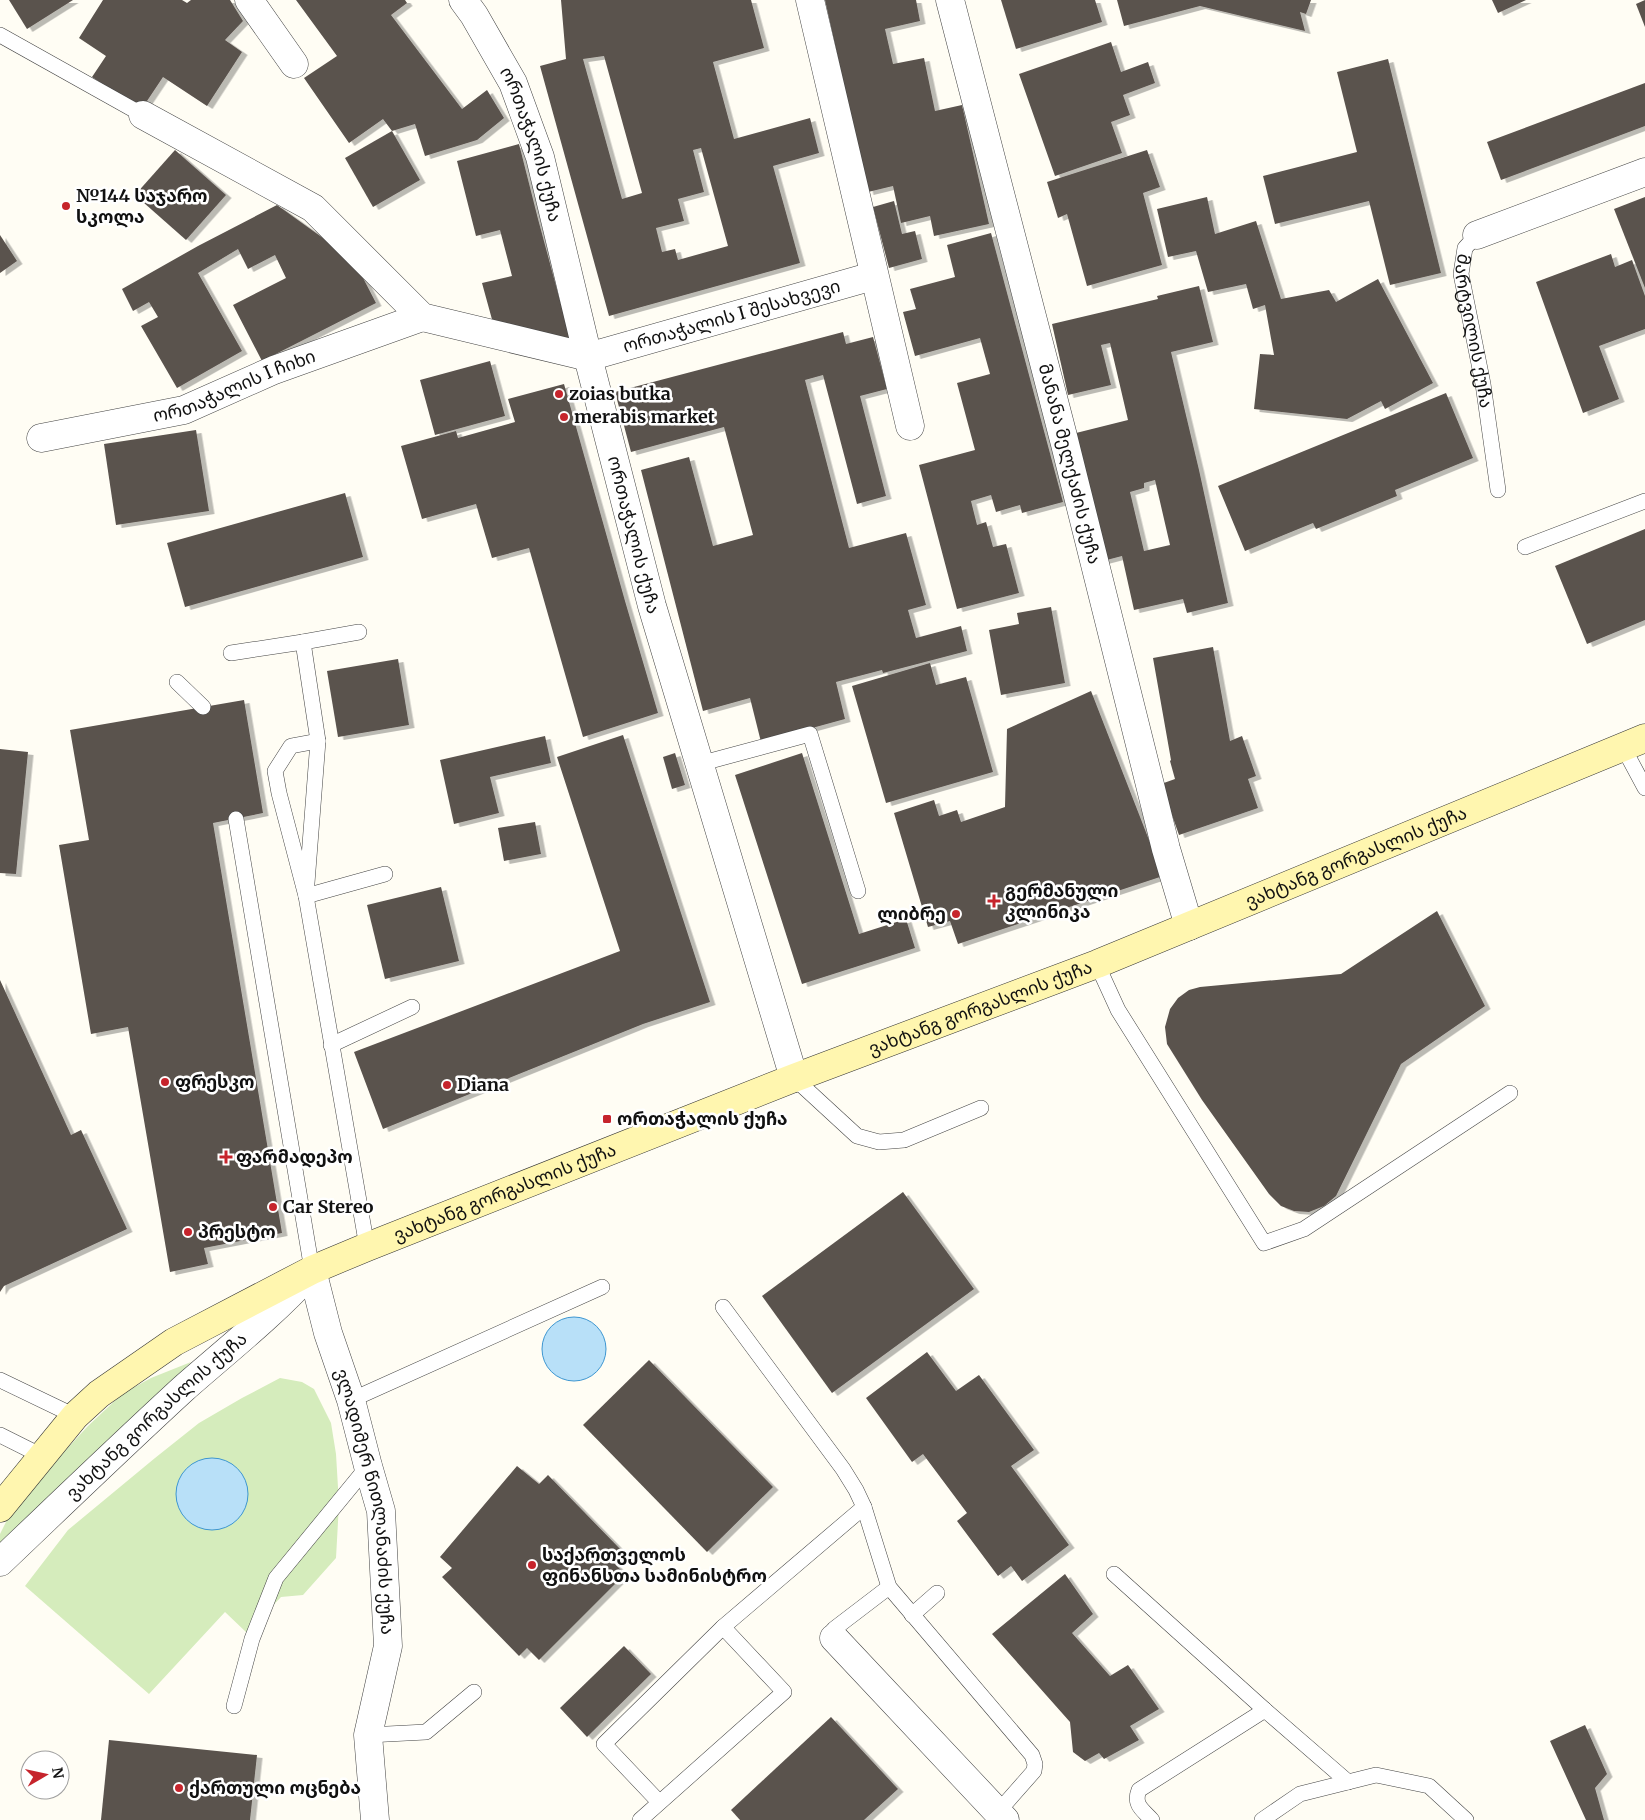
<svg xmlns="http://www.w3.org/2000/svg" width="1645" height="1820" viewBox="0 0 1645 1820" font-family="Merriweather,'Noto Sans Georgian',serif">
<style>
.green{fill:#d5ecbc}
.water{fill:#b8e0f8;stroke:#3d96d1}
.building{fill:#5a524d;fill-rule:evenodd;filter:url(#shadow)}
.lines{fill:none;stroke-linecap:round;stroke-linejoin:round}
.service-casing{stroke:#444;stroke-width:16}
.minor-casing{stroke:#444;stroke-width:29}
.tertiary-casing{stroke:#444;stroke-width:29}
.secondary-casing{stroke:#333;stroke-width:29}
.service{stroke:#fff;stroke-width:15}
.minor{stroke:#fff;stroke-width:28}
.tertiary{stroke:#fff;stroke-width:28}
.secondary{stroke:#fff6af;stroke-width:28}
.poi-dot{fill:#c6242c;stroke:#fff;stroke-width:2}
.labels{text-anchor:middle;stroke-width:5;stroke-linejoin:round;paint-order:stroke}
.street-label{font-size:18px;fill:#111;stroke:#fff}
.poi-label{font-size:18px;font-weight:bold;fill:#111;stroke:#fff;text-anchor:start}
</style>
<defs>
<filter id="shadow"><feDropShadow dx="5.5" dy="3" stdDeviation="0" flood-color="#0004"/></filter>
</defs>
<rect width="100%" height="100%" fill="#fffdf4"/>
<g class="green">
<polygon points="191,1362 165,1390 0,1554 0,1534 8,1518 49,1468 88,1426 122,1394 151,1378"/>
<polygon points="280,1378 302,1382 314,1389 331,1423 336,1454 339,1504 336,1558 303,1595 281,1597 247,1633 225,1612 149,1694 25,1586 68,1530 155,1458 199,1423 242,1398"/>
</g>
<g class="water">
<circle cx="574" cy="1349" r="32"/>
<circle cx="212" cy="1494" r="36"/>
</g>
<g class="building">
<polygon points="9,0 73,0 27,29"/>
<polygon points="103,0 182,0 187,3 191,0 230,0 243,21 225,40 242,52 207,106 163,77 141,110 92,77 106,56 79,38"/>
<polygon points="296,0 405,0 407,3 391,15 462,109 487,90 504,118 477,140 425,156 415,124 392,131 383,119 349,143 304,78 337,56"/>
<path d="M561,0h190l13,48 -51,14 21,77 76,-21 9,35 -46,13 27,97 -191,53 -69,-250 26,-7zM604,56l38,137 -20,6 -39,-140zM701,148l27,98 -50,14 -3,-11 -13,3 -6,-24 28,-7 -6,-22 26,-7 -11,-42z"/>
<polygon points="825,0 916,0 920,21 885,29 893,64 924,58 935,111 962,105 989,224 934,236 930,216 901,223 893,186 868,192"/>
<polygon points="1001,0 1095,0 1102,22 1016,49"/>
<polygon points="1117,0 1311,0 1306,14 1300,12 1305,31 1200,6 1124,26"/>
<polygon points="1492,0 1526,0 1498,13"/>
<polygon points="1645,0 1645,27 1636,4"/>
<polygon points="1111,42 1121,72 1148,62 1155,83 1123,95 1130,115 1111,122 1122,153 1055,176 1019,74"/>
<polygon points="1388,59 1441,273 1390,285 1369,201 1275,224 1263,176 1357,152 1337,72"/>
<polygon points="1645,83 1645,126 1501,180 1487,142"/>
<polygon points="392,131 420,180 373,207 345,158"/>
<polygon points="519,144 538,219 573,349 496,334 482,283 512,276 500,230 476,236 457,161"/>
<polygon points="175,150 226,195 186,240 135,195"/>
<polygon points="1147,150 1160,187 1143,193 1162,265 1087,286 1067,214 1058,218 1047,182"/>
<polygon points="1207,197 1215,234 1256,221 1281,299 1329,290 1336,302 1378,279 1433,383 1385,409 1381,401 1347,419 1254,409 1260,354 1274,355 1265,305 1253,309 1246,284 1208,292 1196,251 1168,257 1157,209"/>
<polygon points="1645,197 1645,288 1614,209"/>
<polygon points="894,201 902,234 915,231 922,259 889,268 873,207"/>
<polygon points="277,205 341,251 347,247 376,303 262,361 233,305 286,278 275,255 248,269 238,249 198,273 242,351 177,388 141,326 158,317 149,302 133,311 122,289 198,246"/>
<polygon points="991,233 1063,502 1022,513 1020,505 996,512 991,495 971,501 977,525 986,522 993,547 1006,544 1019,593 957,609 919,465 975,450 957,383 990,374 980,338 915,356 903,312 916,309 910,289 955,277 947,245"/>
<polygon points="0,235 17,261 0,273"/>
<polygon points="1611,254 1615,267 1632,260 1645,296 1645,329 1599,346 1619,399 1583,413 1536,282"/>
<path d="M1199,286l14,56 -42,10 28,118 29,133 -41,10 -4,-14 -49,11 -12,-54 -23,6 -23,-129 52,-13 -18,-77 -9,2 10,40 -43,10 -16,-71 106,-25 -1,-3zM1155,480l15,65 -26,6 -14,-59 14,-4v-5z"/>
<polygon points="843,332 846,344 873,337 887,389 860,396 886,496 857,504 823,375 805,380 849,548 906,533 926,605 908,610 916,638 961,626 967,651 883,673 882,670 836,682 845,719 761,742 750,698 703,711 641,470 689,457 713,546 753,535 724,427 631,452 615,392"/>
<polygon points="490,361 505,416 435,435 420,380"/>
<polygon points="564,384 625,601 658,713 583,737 529,548 492,558 476,504 422,519 401,446 456,431 458,438 515,422 508,399"/>
<polygon points="1446,393 1473,458 1395,490 1397,496 1316,529 1313,523 1245,551 1218,486"/>
<polygon points="196,430 209,511 116,525 104,444"/>
<polygon points="345,493 363,557 185,607 167,543"/>
<polygon points="1645,529 1645,620 1587,644 1555,566"/>
<polygon points="1051,607 1065,683 1001,695 989,630 1019,624 1017,613"/>
<polygon points="1213,647 1230,741 1242,736 1256,776 1248,779 1258,808 1179,835 1161,784 1175,779 1170,761 1171,760 1153,658"/>
<polygon points="398,659 409,725 338,737 327,671"/>
<polygon points="930,663 936,685 966,677 993,772 886,803 852,686"/>
<polygon points="1091,691 1163,876 958,944 950,921 928,927 894,813 934,800 939,816 957,810 961,822 1005,807 1007,729"/>
<polygon points="244,700 263,813 213,823 282,1233 204,1248 208,1264 170,1272 128,1027 91,1034 59,845 89,840 70,730"/>
<polygon points="623,735 710,1002 643,1024 383,1129 354,1052 620,951 557,757"/>
<polygon points="545,736 551,763 490,777 499,813 454,824 440,760"/>
<polygon points="0,749 28,752 16,874 0,873"/>
<polygon points="675,753 685,785 672,789 663,757"/>
<polygon points="802,753 859,934 906,919 915,948 802,984 735,775"/>
<polygon points="535,822 541,854 504,861 498,828"/>
<polygon points="441,887 459,961 385,979 367,905"/>
<polygon points="1437,911 1485,1006 1401,1064 1336,1196 1324,1206 1309,1212 1294,1211 1281,1206 1269,1194 1202,1100 1167,1044 1165,1027 1170,1009 1178,998 1189,990 1200,987 1341,974"/>
<polygon points="0,980 71,1135 81,1130 127,1229 4,1286 0,1292"/>
<polygon points="903,1192 974,1289 832,1393 762,1296"/>
<polygon points="927,1352 956,1391 979,1375 1034,1450 1011,1466 1069,1545 1022,1581 1011,1566 998,1576 957,1521 967,1513 923,1454 912,1462 866,1398"/>
<polygon points="649,1360 773,1487 707,1552 583,1425"/>
<polygon points="517,1466 539,1484 548,1475 623,1552 613,1562 625,1574 539,1660 527,1648 519,1656 442,1577 452,1568 440,1557"/>
<polygon points="1065,1574 1093,1614 1072,1633 1110,1676 1128,1665 1159,1709 1130,1726 1139,1740 1104,1759 1099,1753 1085,1761 1073,1752 1070,1722 992,1634"/>
<polygon points="624,1646 651,1674 587,1737 560,1708"/>
<polygon points="831,1717 898,1789 864,1820 740,1820 731,1810"/>
<polygon points="1585,1725 1607,1774 1595,1788 1604,1820 1586,1820 1550,1741"/>
<polygon points="109,1740 257,1755 250,1820 101,1820"/>
</g>
<g class="lines">
<g class="service-casing">
<g id="service">
<polyline points="0,35 143,115"/>
<path id="s1" d="M1477,235l-12,13 -4,26 22,110 15,106"/>
<polyline points="1525,547 1645,501"/>
<polyline points="359,632 303,642 318,741 306,896 367,1247"/>
<polyline points="231,653 303,642"/>
<polyline points="177,682 203,707"/>
<polyline points="318,741 291,746 275,771 279,793 306,896 385,874"/>
<polyline points="1623,747 1645,788"/>
<polyline points="699,764 810,734 858,891"/>
<polyline points="236,819 312,1270"/>
<polyline points="1097,964 1118,1010 1264,1243 1304,1229 1510,1093"/>
<polyline points="331,1045 412,1007"/>
<polyline points="794,1078 857,1136 879,1142 904,1140 981,1108"/>
<polyline points="723,1307 843,1469 856,1490 864,1507 889,1587 1032,1755 1035,1764 1034,1771 998,1812"/>
<polyline points="0,1380 75,1416"/>
<polyline points="351,1400 602,1287"/>
<polyline points="0,1435 42,1456"/>
<polyline points="1114,1574 1265,1710"/>
<polyline points="912,1615 937,1593"/>
<polyline points="834,1638 834,1629 889,1587"/>
<polyline points="234,1706 252,1639 276,1578 368,1466"/>
<polyline points="368,1735 426,1732 474,1692"/>
<polyline points="659,1802 604,1744 723,1627 864,1507"/>
<polyline points="640,1820 784,1692 723,1627"/>
<path d="M1152,1820c-9,-10 -19,-15 -13,-30l126,-80 83,72"/>
<polyline points="1262,1820 1300,1794 1376,1775 1429,1786 1466,1820"/>
</g>
</g>
<g class="minor-casing">
<g id="minor">
<polyline points="249,0 294,64"/>
<path id="s2" d="M463,0l11,15 39,68 27,74 48,200 64,249 142,472"/>
<polyline points="810,0 910,426"/>
<path id="s3" d="M950,0l114,440 102,409 23,77"/>
<path id="s4" d="M143,115l170,93 109,109 166,40 285,-81"/>
<polyline points="1477,235 1645,172"/>
<path id="s5" d="M41,438l143,-28 90,-40 148,-53"/>
<path id="s6" d="M312,1270l16,63 23,67 17,66 13,45 7,135 -20,89 7,85"/>
<polyline points="834,1638 1005,1820"/>
</g>
</g>
<g class="tertiary-casing">
<g id="tertiary">
<path id="s7" d="M0,1562c61,-58 121,-116 183,-173 43,-38 88,-73 127,-116"/>
</g>
</g>
<g class="secondary-casing">
<g id="secondary">
<path id="s8" d="M0,1508l75,-92 24,-22 75,-52 138,-72 55,-23 427,-169 303,-114 548,-226"/>
</g>
</g>
<use href="#service" class="service"/>
<use href="#minor" class="minor"/>
<use href="#tertiary" class="tertiary"/>
<use href="#secondary" class="secondary"/>
</g>
<g class="poi-dot">
<circle cx="66" cy="206" r="5"/>
<circle cx="559" cy="394" r="5"/>
<circle cx="564" cy="417" r="5"/>
<path d="M991.5 893.5h5v5h5v5h-5v5h-5v-5h-5v-5h5z"/>
<circle cx="956" cy="914" r="5"/>
<circle cx="165" cy="1082" r="5"/>
<circle cx="447" cy="1085" r="5"/>
<rect x="602" y="1114" width="10" height="10" rx="2.5"/>
<path d="M223.5 1149.5h5v5h5v5h-5v5h-5v-5h-5v-5h5z"/>
<circle cx="273" cy="1207" r="5"/>
<circle cx="188" cy="1232" r="5"/>
<circle cx="532" cy="1565" r="5"/>
<circle cx="179" cy="1788" r="5"/>
</g>
<g class="labels">
<g class="street-label">
<text dy="6" stroke="none"><textPath href="#s2" startOffset="161">ორთაჭალის ქუჩა</textPath></text>
<text dy="6" stroke="none"><textPath href="#s4" startOffset="668">ორთაჭალის I შესახვევი</textPath></text>
<text dy="6" stroke="none"><textPath href="#s1" startOffset="102">მარტვილის ქუჩა</textPath></text>
<text dy="6" stroke="none"><textPath href="#s5" startOffset="201">ორთაჭალის I ჩიხი</textPath></text>
<text dy="6" stroke="none"><textPath href="#s3" startOffset="479">მანანა მელქაძის ქუჩა</textPath></text>
<text dy="6" stroke="none"><textPath href="#s2" startOffset="565">ორთაჭალის ქუჩა</textPath></text>
<text dy="6" stroke="none"><textPath href="#s8" startOffset="1521">ვახტანგ გორგასლის ქუჩა</textPath></text>
<text dy="6" stroke="none"><textPath href="#s8" startOffset="1116">ვახტანგ გორგასლის ქუჩა</textPath></text>
<text dy="6" stroke="none"><textPath href="#s8" startOffset="606">ვახტანგ გორგასლის ქუჩა</textPath></text>
<text dy="6" stroke="none"><textPath href="#s7" startOffset="214">ვახტანგ გორგასლის ქუჩა</textPath></text>
<text dy="6" stroke="none"><textPath href="#s6" startOffset="239">ვლადიმერ წითლანაძის ქუჩა</textPath></text>
</g>
<g class="poi-label">
<text x="76" y="202">№144 საჯარო<tspan x="76" dy="21">სკოლა</tspan></text>
<text x="569" y="400">zoias butka</text>
<text x="574" y="423">merabis market</text>
<text x="1005" y="897">გერმანული<tspan x="1005" dy="21">კლინიკა</tspan></text>
<text x="946" y="920" text-anchor="end">ლიბრე</text>
<text x="175" y="1088">ფრესკო</text>
<text x="457" y="1091">Diana</text>
<text x="617" y="1125">ორთაჭალის ქუჩა</text>
<text x="236" y="1163">ფარმადეპო</text>
<text x="283" y="1213">Car Stereo</text>
<text x="198" y="1238">პრესტო</text>
<text x="542" y="1561">საქართველოს<tspan x="542" dy="21">ფინანსთა სამინისტრო</tspan></text>
<text x="189" y="1794">ქართული ოცნება</text>
</g>
</g>
<g transform="translate(45 1775) rotate(81)"><circle r="24" fill="#ffffff" stroke="#a0a0a0"/>
<path d="M0-4L9 19L0 12L-9 19Z" fill="#c6242c"/>
<text y="-8" font-size="14" font-weight="bold" text-anchor="middle" fill="#111111">N</text>
</g>
</svg>
